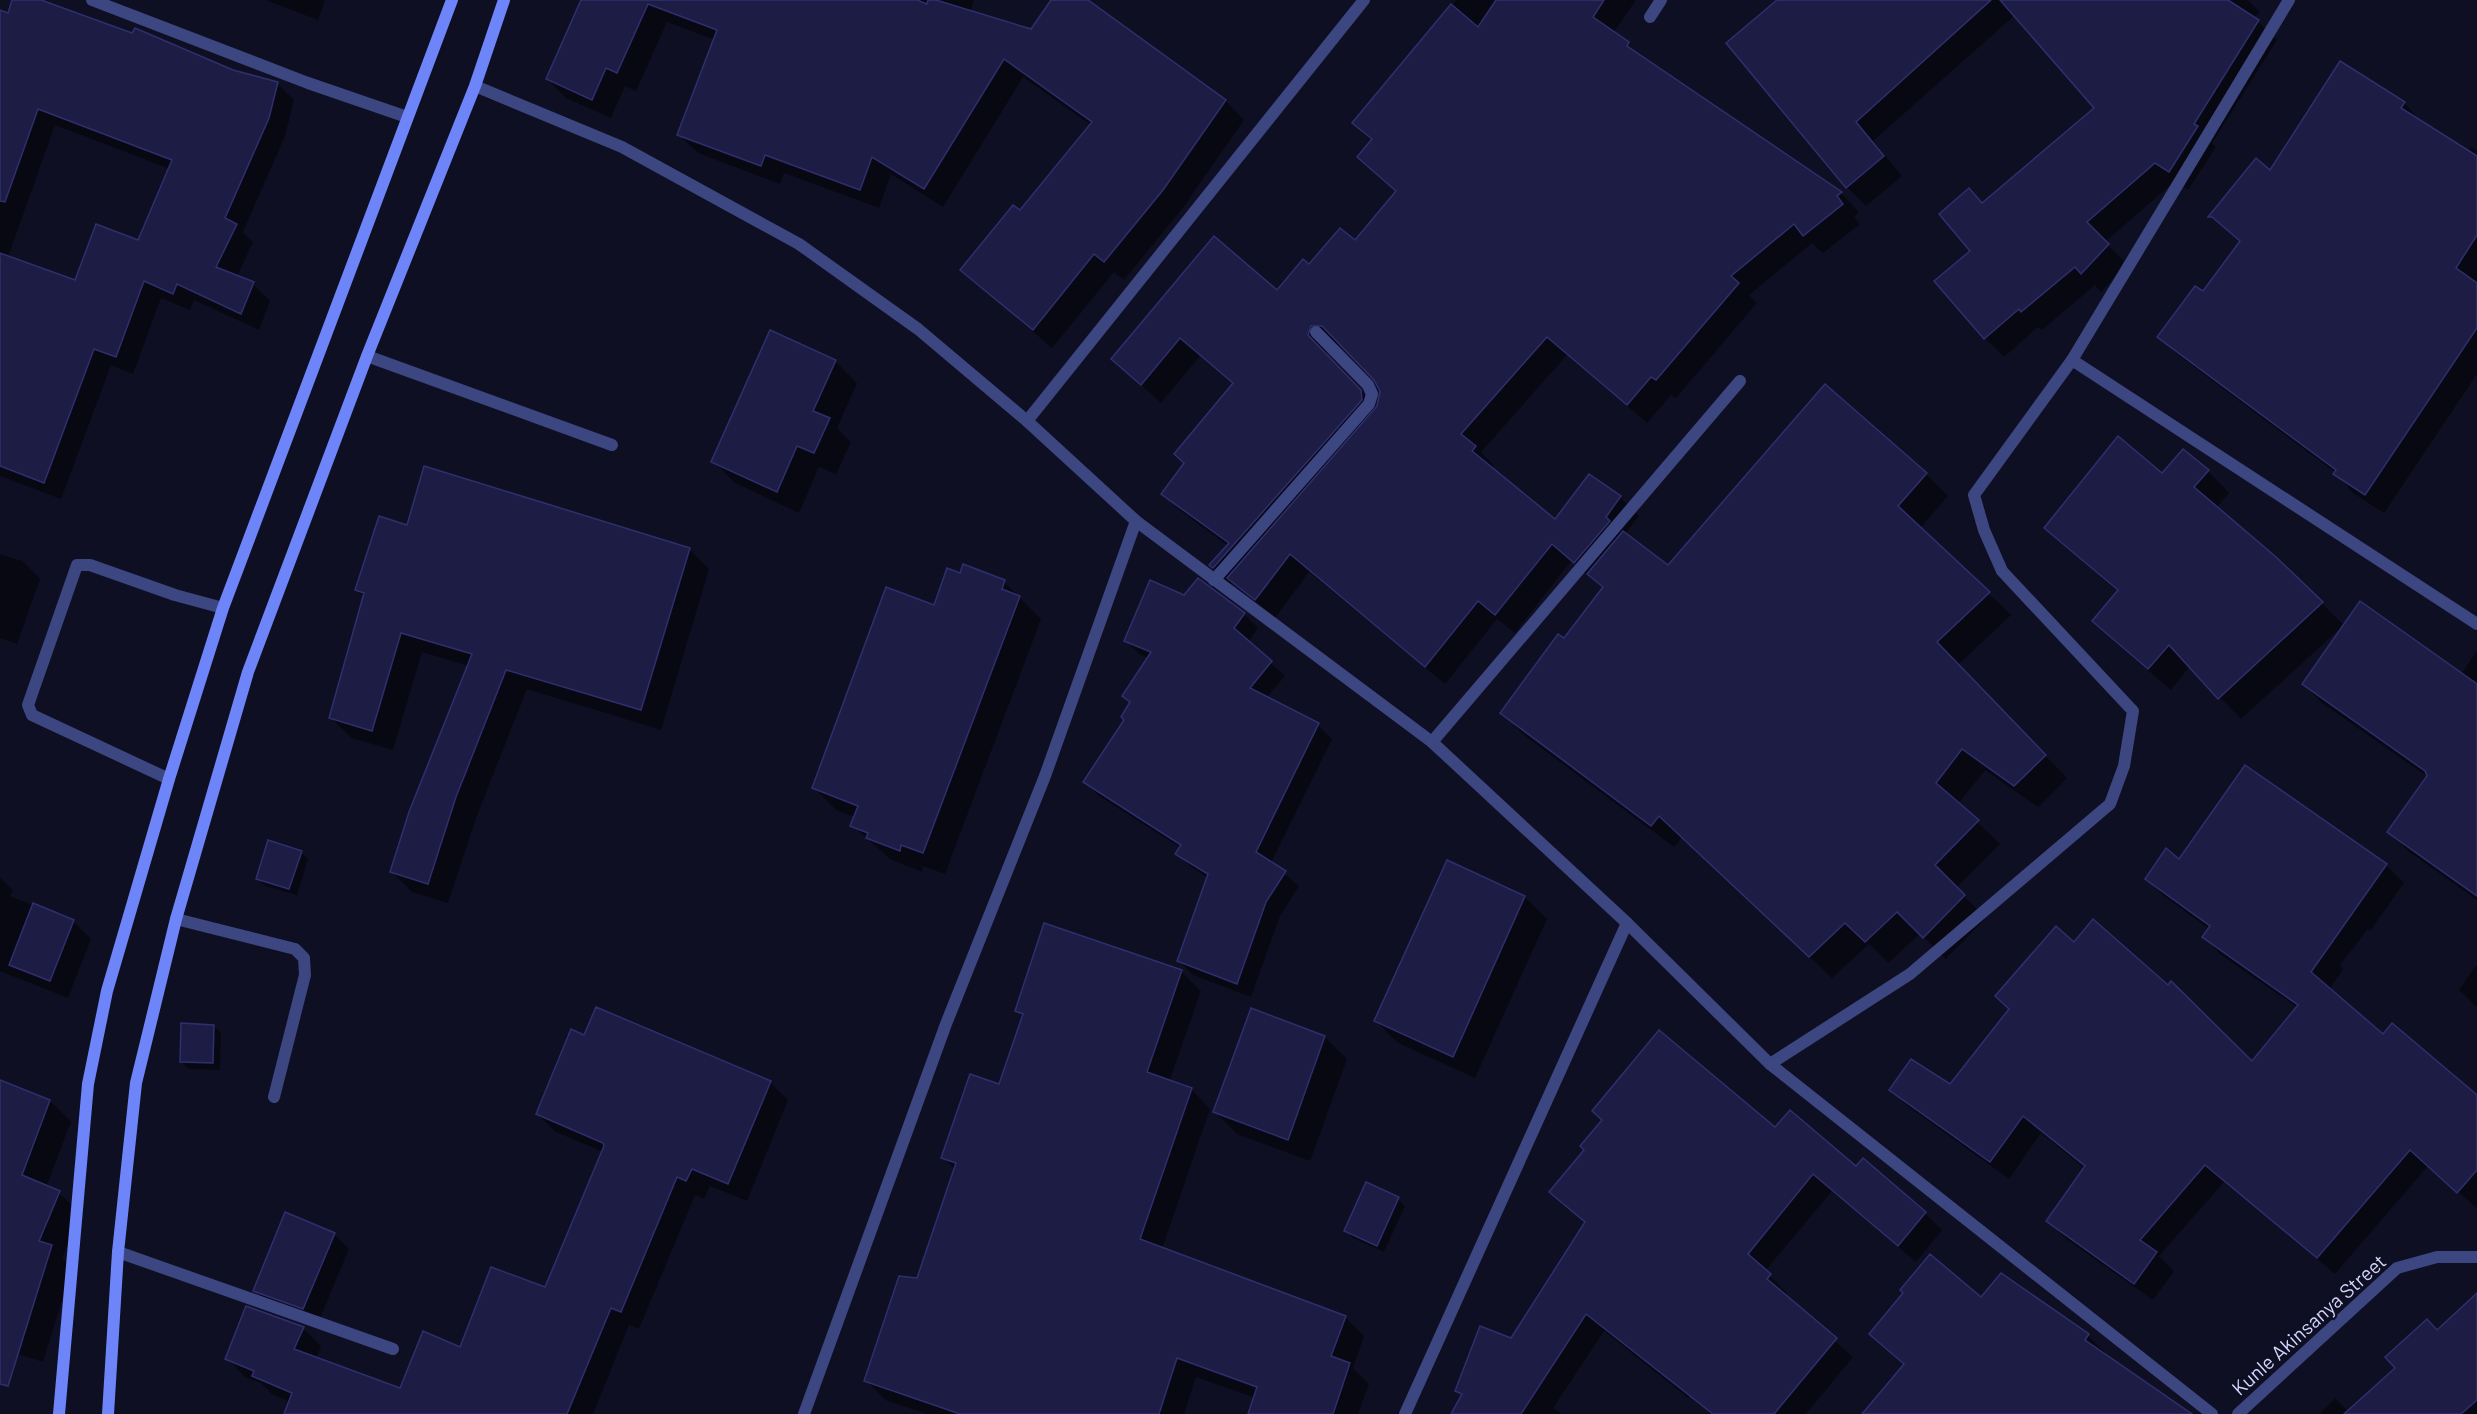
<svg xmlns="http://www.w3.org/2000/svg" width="2477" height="1414" viewBox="0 0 2477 1414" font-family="Barlow,sans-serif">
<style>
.shadow{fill:#0007;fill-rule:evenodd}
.building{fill:#1c1c44;stroke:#2f2f6f;stroke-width:1.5}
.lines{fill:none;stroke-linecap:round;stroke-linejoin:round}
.lane{stroke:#3c4681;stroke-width:12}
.street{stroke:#3c4681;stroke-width:12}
.secondary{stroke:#6e85fa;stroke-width:12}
.labels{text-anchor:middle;stroke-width:4.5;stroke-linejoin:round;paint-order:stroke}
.street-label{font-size:20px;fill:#d3d6fd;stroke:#0f0f23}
</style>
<rect width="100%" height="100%" fill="#0f0f23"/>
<g class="shadow">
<path d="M14,0h23l196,72 44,11 17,17 -9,36 -42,96 10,10 -16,35 16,7 17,17 -11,29 -65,-30 -4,10 -29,-12 -28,76 -22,-9 -50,134 -61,-23v-465l9,4zM55,125l115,44 -31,73 -63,40 -68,-25z"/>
<polygon points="265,0 325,0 318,20"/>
<polygon points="583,0 974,0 970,12 1032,31 1053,0 1085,0 1226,101 1244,120 1182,209 1124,280 1114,272 1052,348 962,270 1020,212 1091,125 1023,77 943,207 891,174 879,208 784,173 780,184 698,153 679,135 715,40 667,22 636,91 625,86 611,118 566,98 547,79"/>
<path d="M1456,0h180l-23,33 31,26 197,134 18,19 -5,4 6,8 -37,29 -11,-10 -63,52 8,8 -81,95 -5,-3 -24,28 -80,-68 -86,97 13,14 -3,3 64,53 65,-25 19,19 -14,18 43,33 258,-93 22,22 -28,32 91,87 -53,50 109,113 -29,29 -53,-37 -27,34 42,40 -44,44 30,30 -40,41 -26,-25 -32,29 -19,-19 -37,34 -150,-141 -8,10 -150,-112 -22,-22 102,-124 -33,-28 -56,72 -18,-14 -52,65 -136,-112 -34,46 -40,-34h-5l-19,-19 17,-19 -46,-34 -19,-18 22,-31 49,-79 -34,-28 -39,47 -48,-44 164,-67 32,-26 46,-23 42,-51 -38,-35 13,-16 -18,-18zM1329,344l13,1 33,34 6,12 -3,18 -52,-54z"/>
<polygon points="1776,0 2248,0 2260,12 2254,18 2277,40 2212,143 2216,147 2188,190 2175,181 2105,242 2127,264 2101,292 2095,285 2042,330 2038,327 2004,357 1985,338 1972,251 1983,204 2096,108 2015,15 1873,141 1902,176 1866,206 1847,187 1728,43"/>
<polygon points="2404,103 2422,122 2468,152 2471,147 2477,151 2477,374 2384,513 2353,493 2336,473 2178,355 2159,337 2203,293 2241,243 2211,215 2271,172"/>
<polygon points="835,361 857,383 837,428 851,442 836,474 819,467 799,513 735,483 713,461"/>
<polygon points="2208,471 2229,493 2216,508 2275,558 2344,625 2241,719 2190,666 2171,690 2115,642 2094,621 2118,592 2046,528 2162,475"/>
<polygon points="408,527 689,549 709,569 661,730 527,689 476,818 448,903 412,892 391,871 469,666 422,652 393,750 351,738 331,718 364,598 357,590"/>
<polygon points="0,554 22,561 40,579 17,644 0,638"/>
<polygon points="961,575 1004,582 1041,619 945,874 923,866 922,872 890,859 852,825 855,817 836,810 814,788 935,607"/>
<polygon points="1199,580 1244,614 1258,628 1248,642 1285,676 1266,698 1318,725 1332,739 1271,863 1299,886 1280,916 1251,997 1193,975 1179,961 1208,878 1191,867 1177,853 1181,848 1099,796 1085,782 1125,720 1131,703 1124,696 1148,658 1140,655 1126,641 1184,596"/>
<polygon points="2477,651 2477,900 2408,851 2389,832 2428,777 2322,703 2303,684 2461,674"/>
<polygon points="2246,767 2386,865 2404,883 2370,931 2368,929 2340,965 2343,969 2329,990 2384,1036 2477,1097 2477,1208 2428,1166 2335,1274 2224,1182 2159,1256 2174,1271 2153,1300 2066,1239 2048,1221 2085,1169 2041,1133 2009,1179 1909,1107 1891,1090 2252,1063 2298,1008 2221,955 2204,937 2209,929 2164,896 2146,879 2180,861"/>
<polygon points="301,852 308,859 297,895 265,886 258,878"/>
<polygon points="1447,862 1525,897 1547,919 1475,1078 1398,1043 1376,1021"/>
<polygon points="0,877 13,890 10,896 73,921 91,939 68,998 0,971"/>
<polygon points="1045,925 1182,972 1201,991 1169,1082 1191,1089 1210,1109 1162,1249 1345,1317 1364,1336 1353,1368 1369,1384 1358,1414 1249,1414 1255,1398 1196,1377 1184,1414 927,1414 885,1400 866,1380 918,1280 956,1170 943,1158 1000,1086 1023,1017 1017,1010"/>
<polygon points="2477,964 2477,1008 2459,990"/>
<polygon points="214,1026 221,1033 220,1070 188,1069 181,1061"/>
<polygon points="585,1037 770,1082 788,1100 747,1201 710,1186 704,1199 695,1195 639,1329 629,1325 593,1414 286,1414 290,1402 272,1394 261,1383 245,1377 227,1358 303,1328 321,1346 316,1359 401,1390 545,1289 603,1152 556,1132 537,1114"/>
<polygon points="1325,1037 1347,1059 1310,1161 1237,1134 1215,1112"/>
<polygon points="0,1082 50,1101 71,1122 46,1187 59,1193 81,1214 62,1258 72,1268 43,1362 0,1348"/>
<polygon points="1775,1129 1857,1168 1925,1213 1942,1230 1916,1262 1832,1191 1765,1271 1787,1293 1784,1296 1853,1357 1806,1414 1712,1414 1690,1396 1688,1398 1604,1331 1553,1408 1562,1414 1453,1414 1462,1396 1457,1391 1511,1339 1586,1223 1551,1192"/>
<polygon points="1398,1199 1405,1206 1384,1252 1353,1238 1346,1231"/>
<polygon points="334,1234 349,1249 318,1323 269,1305 254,1290"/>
<polygon points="2001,1275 2088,1336 2106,1353 2105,1355 2186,1414 1864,1414 1905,1366 1871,1334 1981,1299"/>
<polygon points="2477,1311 2477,1414 2374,1414 2437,1331"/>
<polygon points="2335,1398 2351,1414 2319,1414"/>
</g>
<g class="building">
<polygon points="12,0 41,0 132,33 135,28 233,70 278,82 269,118 225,218 237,224 216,267 254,282 241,314 177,284 173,294 144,281 116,357 94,349 44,483 0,466 0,253 75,280 96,224 138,240 172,160 38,109 5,202 0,201 0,10 8,13"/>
<polygon points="581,0 917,0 927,4 928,0 936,0 1031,29 1051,0 1088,0 1226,100 1163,190 1104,262 1094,254 1033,330 960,270 1013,205 1020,210 1092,122 1004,59 924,189 872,157 860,190 765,155 761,166 677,135 717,30 648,4 617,73 606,68 592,100 546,79"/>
<polygon points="1496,0 1604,0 1593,17 1629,42 1627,46 1842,192 1837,196 1843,204 1803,236 1794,224 1731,276 1739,283 1656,380 1651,377 1627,405 1547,337 1461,434 1476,446 1472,451 1555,519 1589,474 1621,496 1606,517 1610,521 1574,563 1552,544 1495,615 1478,601 1425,667 1290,554 1255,600 1227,578 1377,406 1380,391 1374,380 1322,326 1311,326 1308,335 1361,390 1362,400 1213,568 1209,565 1229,543 1161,494 1184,463 1174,454 1233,383 1180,338 1141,385 1111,359 1214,236 1277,290 1303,259 1309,264 1340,228 1355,240 1396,191 1357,157 1372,139 1352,123 1451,4 1478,27"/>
<polygon points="1777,0 1991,0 1856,122 1884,156 1846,188 1726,43"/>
<polygon points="2000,0 2228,0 2259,20 2194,124 2198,126 2169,172 2155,163 2087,222 2109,244 2081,274 2075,267 2021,312 2019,309 1984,339 1934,281 1970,251 1939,214 1969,188 1982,203 2094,108"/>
<polygon points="2340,61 2405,102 2401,108 2477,156 2477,235 2456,268 2477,283 2477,328 2365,495 2333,474 2336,470 2157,337 2195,286 2203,291 2240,241 2212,217 2208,217 2256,158 2270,170"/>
<polygon points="770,330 836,360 813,411 830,418 814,453 797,446 777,492 711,462"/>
<polygon points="1825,384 1927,473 1898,506 1990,592 1937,642 2046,755 2014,786 1962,749 1936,783 1979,820 1935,865 1965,895 1923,938 1897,912 1865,942 1845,923 1809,957 1659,816 1651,826 1500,713 1558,634 1564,638 1603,587 1587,574 1623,531 1668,565"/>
<polygon points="2118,436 2162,473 2183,449 2209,470 2194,487 2276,557 2323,602 2218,699 2169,645 2148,669 2092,621 2118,590 2044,528"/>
<polygon points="424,466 690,548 641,710 506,670 456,797 428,884 390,872 409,812 472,654 401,633 372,731 329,718 364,593 355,590 379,516 407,525"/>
<polygon points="963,564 1005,580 1002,589 1020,596 923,853 901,845 900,851 866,838 868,833 850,826 858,806 812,788 886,587 934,605 947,568 960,573"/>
<polygon points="1198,578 1245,613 1234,628 1272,661 1250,688 1319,723 1256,852 1286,871 1266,902 1237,984 1177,961 1208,874 1175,854 1181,845 1083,782 1124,720 1121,717 1130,702 1122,696 1151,652 1124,641 1150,580 1184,595"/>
<polygon points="2360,601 2477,684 2477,896 2387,832 2427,776 2425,771 2302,684"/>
<polygon points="2245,765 2387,864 2311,972 2383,1034 2392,1023 2477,1095 2477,1170 2457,1193 2410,1150 2317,1258 2205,1165 2140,1240 2157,1252 2134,1284 2046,1221 2085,1166 2023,1116 1990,1162 1889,1090 1911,1059 1950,1084 2009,1009 1995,996 2056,926 2074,942 2093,919 2168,985 2171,981 2252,1061 2298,1005 2202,937 2210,926 2145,879 2166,848 2179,859"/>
<polygon points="268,840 302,851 289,889 256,879"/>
<polygon points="1447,860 1525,896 1453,1057 1374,1021"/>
<polygon points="33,903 74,920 50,981 9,965"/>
<polygon points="1044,923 1182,970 1147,1072 1192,1088 1140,1239 1346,1316 1331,1356 1350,1363 1333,1414 1248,1414 1257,1387 1177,1358 1159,1414 960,1414 864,1381 899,1276 917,1278 956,1163 941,1158 970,1074 999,1084 1023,1014 1015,1011"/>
<polygon points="596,1007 771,1081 728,1184 692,1169 686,1181 677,1177 621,1312 611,1308 567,1414 284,1414 292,1393 252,1376 254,1371 225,1359 246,1306 304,1327 294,1349 400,1388 423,1331 460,1347 491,1267 545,1287 604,1146 603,1143 536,1114 571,1029 584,1035"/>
<polygon points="1251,1008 1325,1036 1288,1140 1213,1112"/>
<polygon points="181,1023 214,1025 213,1063 180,1062"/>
<polygon points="1659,1030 1775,1127 1790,1110 1856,1166 1863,1158 1926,1212 1898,1246 1813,1174 1748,1254 1771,1274 1767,1279 1837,1338 1774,1414 1713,1414 1586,1314 1521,1414 1451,1414 1462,1394 1455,1391 1480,1326 1511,1338 1585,1222 1549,1192 1584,1150 1580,1146 1602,1120 1592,1111"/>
<polygon points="0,1080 50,1100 22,1175 60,1191 39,1241 52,1245 8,1386 0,1384"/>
<polygon points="1366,1182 1399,1197 1377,1246 1344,1231"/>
<polygon points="285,1212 335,1233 303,1309 253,1291"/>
<polygon points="1930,1254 1981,1297 2001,1273 2089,1334 2085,1340 2192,1414 1862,1414 1904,1364 1869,1334 1903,1293 1900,1290"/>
<polygon points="2477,1293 2477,1400 2461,1414 2344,1414 2395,1368 2385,1357 2427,1319 2437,1330"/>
</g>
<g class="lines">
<g class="lane">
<polyline points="367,356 612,445"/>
<polyline points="169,779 32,715 28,705 77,565 90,565 175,595 223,608"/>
<polyline points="176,919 295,949 304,958 305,975 274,1097"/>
<polyline points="118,1252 393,1349"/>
</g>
<g class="street">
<polyline points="92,0 308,83 407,117"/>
<polyline points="1650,17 1661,0"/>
<polyline points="475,86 622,147 799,244 918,329 1027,421 1136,521 1432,742 1627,923 1770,1064 2212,1414"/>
<polyline points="2072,360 2477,624"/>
<polyline points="1027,421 1364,0"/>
<polyline points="1214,580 1369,404 1372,394 1368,385 1316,332"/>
<polyline points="1432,742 1740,381"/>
<polyline points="1770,1064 1910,974 2110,804 2124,766 2133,711 2002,571 1984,530 1974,495 2072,360 2289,0"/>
<polyline points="804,1414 946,1024 1045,776 1136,521"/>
<polyline points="1405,1414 1627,923"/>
<polyline points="2238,1414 2397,1268 2437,1257 2477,1257"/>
</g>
<g class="secondary">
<polyline points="59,1414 88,1084 107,991 169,779 223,608 452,0"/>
<polyline points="108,1414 118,1252 136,1083 176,919 248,672 367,356 475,86 504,0"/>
</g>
</g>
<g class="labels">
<g class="street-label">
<text transform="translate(2309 1325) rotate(-42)" y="7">Kunle Akinsanya Street</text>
</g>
</g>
</svg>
